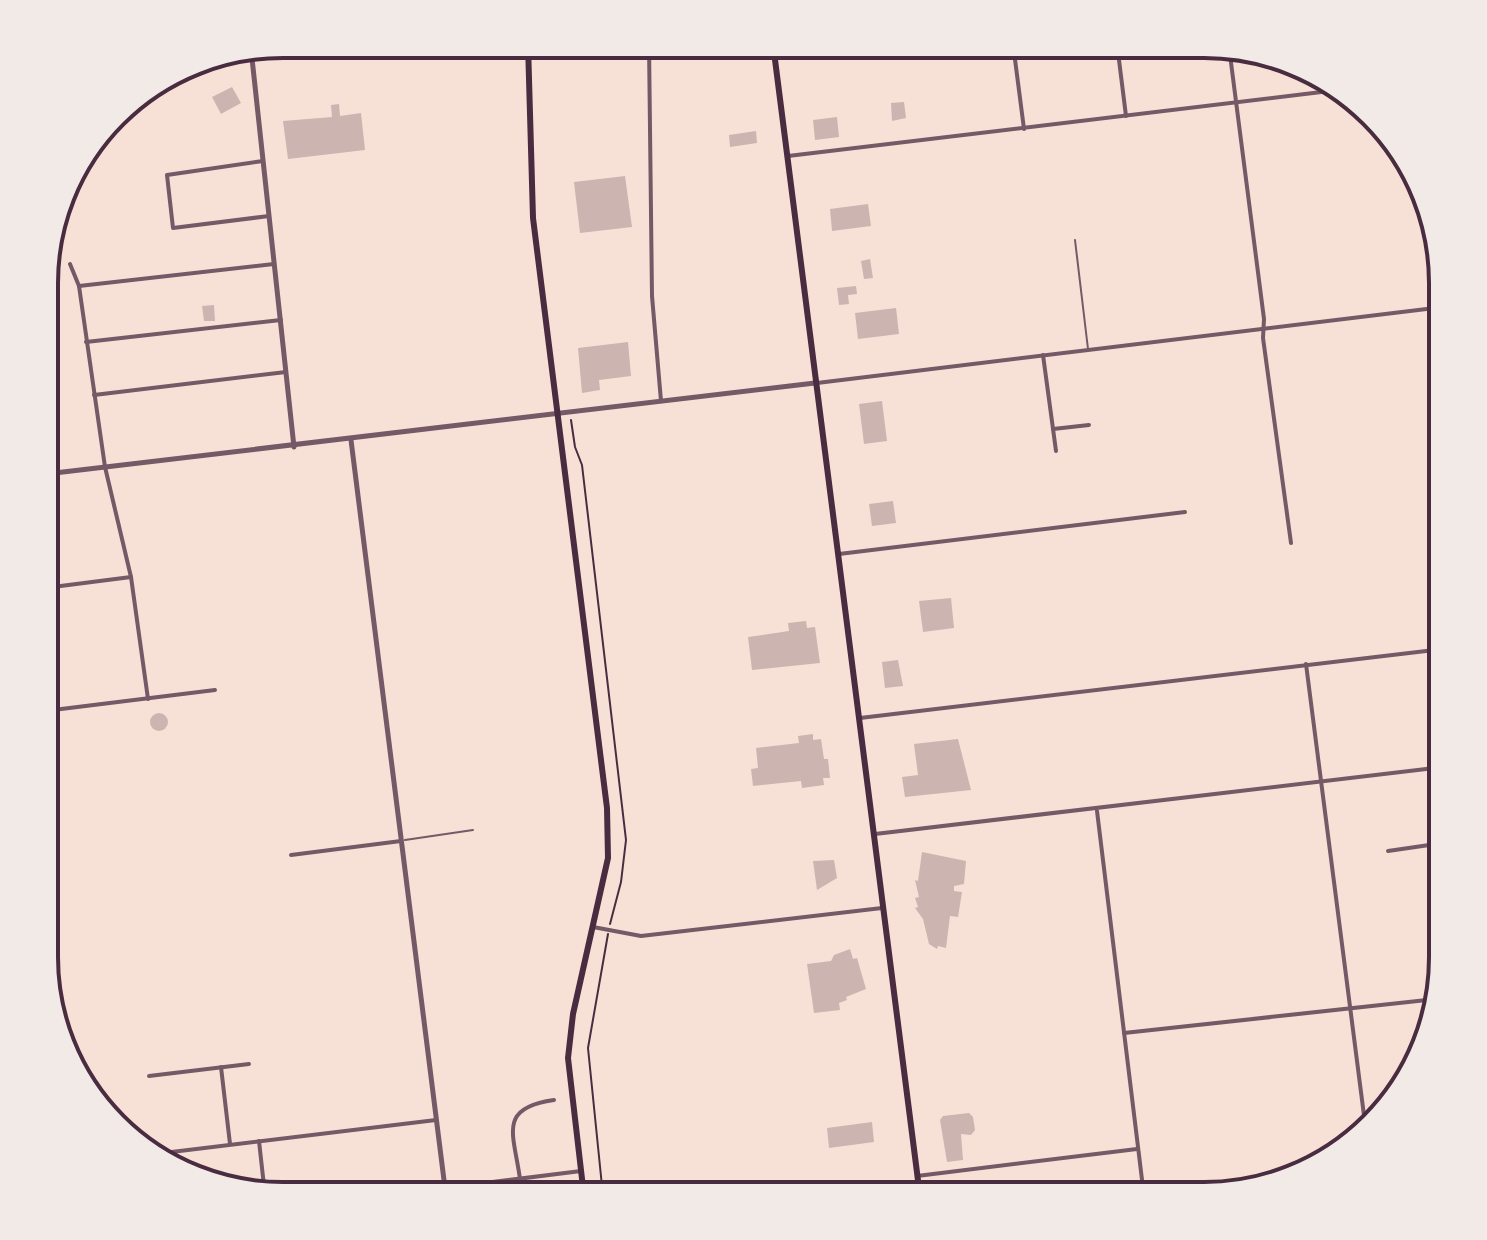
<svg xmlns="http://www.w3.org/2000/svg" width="1487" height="1240" viewBox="0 0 1487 1240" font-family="'Fira Sans',sans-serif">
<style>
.building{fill:#ccb4b1}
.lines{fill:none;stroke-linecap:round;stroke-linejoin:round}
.path{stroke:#4a2c40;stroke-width:2}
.service{stroke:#755966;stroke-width:2}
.minor{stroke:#755966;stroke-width:4}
.tertiary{stroke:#755966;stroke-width:5}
.primary{stroke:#4a2c40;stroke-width:6}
.rim{fill:none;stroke:#4a2c40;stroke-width:4}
</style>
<rect width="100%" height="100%" fill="#f7e1d7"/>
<g class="building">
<polygon points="799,44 864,44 864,49 811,55 801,60"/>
<polygon points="232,87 241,103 221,114 212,97"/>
<polygon points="904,102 906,118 892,121 891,103"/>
<polygon points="339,104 340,116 361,113 365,150 288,159 283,121 332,117 331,105"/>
<polygon points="837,117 839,137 815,140 813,120"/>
<polygon points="756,131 757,143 730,147 729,135"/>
<polygon points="625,176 632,227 580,233 574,182"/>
<polygon points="868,204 871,226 832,231 830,209"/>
<polygon points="870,259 873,278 864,279 861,261"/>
<polygon points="856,286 857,294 848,295 849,304 839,305 837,288"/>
<polygon points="214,305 215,321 204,321 202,306"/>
<polygon points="896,308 899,334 858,339 855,313"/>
<polygon points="628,342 631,376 599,380 600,390 582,393 578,348"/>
<polygon points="882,401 887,441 864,444 859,404"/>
<polygon points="893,501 896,523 872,526 869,504"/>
<polygon points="951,598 954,628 923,632 919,601"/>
<polygon points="806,621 807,628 815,627 820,663 752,670 748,637 789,631 788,623"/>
<polygon points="898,660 903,686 885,688 882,662"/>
<circle cx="159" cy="722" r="9"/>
<polygon points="813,734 813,740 821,739 824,759 828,759 830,778 823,778 824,785 802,788 801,781 753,786 751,769 758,768 756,748 799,743 798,736"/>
<polygon points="958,739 971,790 905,797 902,777 918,775 914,744"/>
<polygon points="922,852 966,861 964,884 954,886 954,891 962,892 958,917 950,916 946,948 938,946 937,949 929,944 923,919 915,908 918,907 915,898 919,897 915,880 918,881"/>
<polygon points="834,860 837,878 817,890 813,861"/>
<polygon points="850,949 853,959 857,958 866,989 846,997 847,1000 839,1003 840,1010 814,1013 807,964 831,961 834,955"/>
<polygon points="969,1113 973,1117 975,1130 971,1135 961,1134 963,1160 947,1162 940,1120 943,1116"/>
<polygon points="872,1122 874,1142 829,1148 827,1128"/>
<polygon points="968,1191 981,1192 982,1196 953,1196"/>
</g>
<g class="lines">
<g class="path">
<polyline points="571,420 575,447 582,465 626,840 621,882 610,924"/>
<polyline points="603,1196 588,1048 608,934"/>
</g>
<g class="service">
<polyline points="1075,240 1088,349"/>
<polyline points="405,840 473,830"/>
</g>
<g class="minor">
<polyline points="649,44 652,296 661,401"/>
<polyline points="1013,44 1024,129"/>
<polyline points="1117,44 1126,116"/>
<polyline points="1229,47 1264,319 1263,338 1291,543"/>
<polyline points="788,156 1338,90"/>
<polyline points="263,161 167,175 173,228 269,216"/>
<polyline points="70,264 79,286 105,467 131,577 148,699"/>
<polyline points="79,286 274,264"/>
<polyline points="86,342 281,320"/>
<polyline points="1043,355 1056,451"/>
<polyline points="817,383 1443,307"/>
<polyline points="94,395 286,372"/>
<polyline points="1053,429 1089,425"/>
<polyline points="839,554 1185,512"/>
<polyline points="45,588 131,577"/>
<polyline points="1306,664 1366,1131"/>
<polyline points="45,711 215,690"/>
<polyline points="860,718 1443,649"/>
<polyline points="1097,811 1144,1196"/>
<polyline points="875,834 1443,767"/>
<polyline points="1388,851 1443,843"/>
<polyline points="291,855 401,841"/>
<polyline points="593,927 641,936 882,908"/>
<polyline points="1124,1033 1436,999"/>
<polyline points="221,1067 230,1144"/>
<polyline points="149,1076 249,1064"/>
<polyline points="259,1141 265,1195"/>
<polyline points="155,1154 436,1120"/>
<polyline points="917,1176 1137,1149"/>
<path d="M520,1179c-6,-45 -23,-71 34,-79"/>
<polyline points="445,1188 581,1171"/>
</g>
<g class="tertiary">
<polyline points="251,49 294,447"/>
<polyline points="351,440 446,1196"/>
<polyline points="46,474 815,383"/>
</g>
<g class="primary">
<polyline points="528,44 533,218 607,808 608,858 573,1014 568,1058 584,1196"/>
<polyline points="773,44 920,1196"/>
</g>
</g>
<path d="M0 0H1487V1240H0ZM283 58H1204A225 225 0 0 1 1429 283V957A225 225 0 0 1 1204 1182H283A225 225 0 0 1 58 957V283A225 225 0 0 1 283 58Z" fill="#f1eae7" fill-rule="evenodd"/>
<path class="rim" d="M283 58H1204A225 225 0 0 1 1429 283V957A225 225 0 0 1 1204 1182H283A225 225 0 0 1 58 957V283A225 225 0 0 1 283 58Z"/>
</svg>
